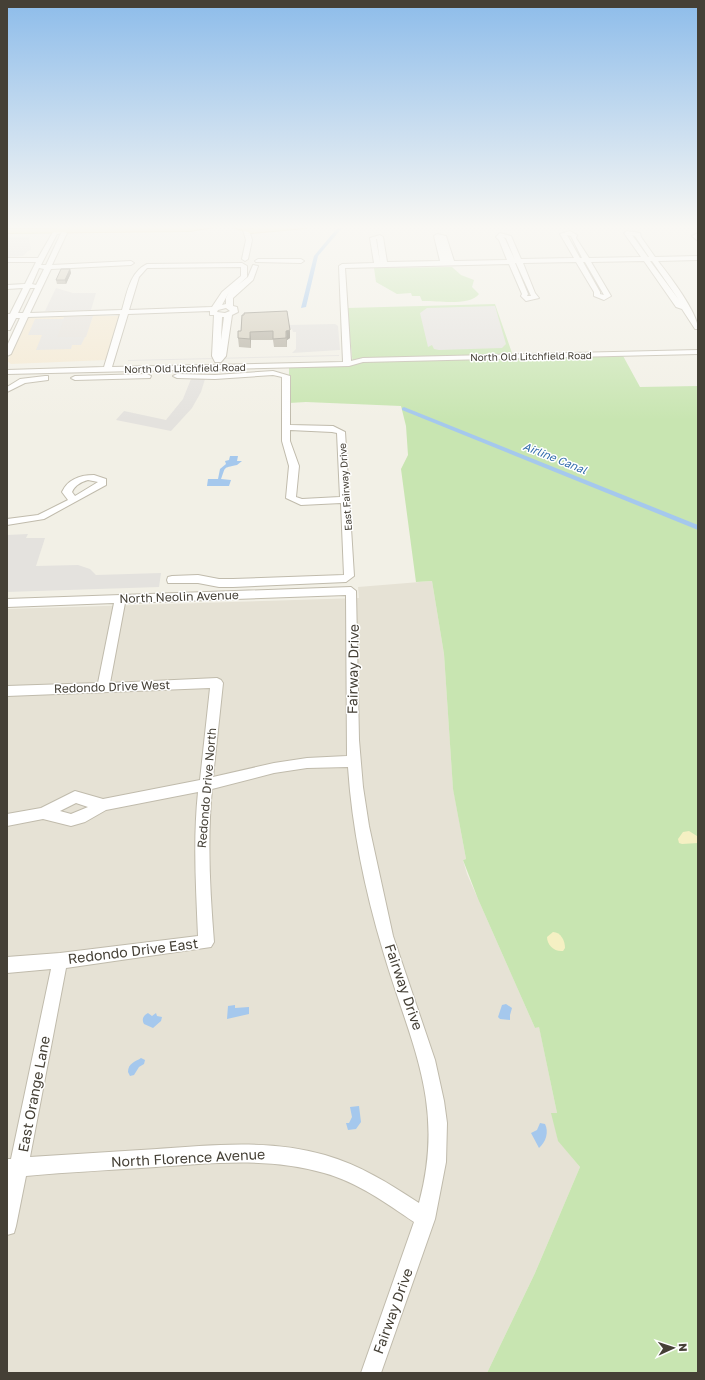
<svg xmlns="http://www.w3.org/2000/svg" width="705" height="1380" viewBox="0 0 705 1380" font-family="'Golos Text',sans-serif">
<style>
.residential{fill:#e6e2d5}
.commercial{fill:#f4e9d2}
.industrial{fill:#e5e1db}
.green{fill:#c8e5b1}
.sand{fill:#f5f0c3}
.parking{fill:#e4e2de}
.water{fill:#a5c8ed}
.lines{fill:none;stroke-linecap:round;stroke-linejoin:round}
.canal{fill:#a5c8ed;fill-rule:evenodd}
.minor-casing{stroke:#c0bbac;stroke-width:2}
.major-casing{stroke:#dec669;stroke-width:2}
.minor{fill:#fff;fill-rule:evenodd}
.major{fill:#fae798;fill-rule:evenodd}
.wall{fill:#b5b0a2}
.shaded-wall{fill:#949084}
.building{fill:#d3cdbc;stroke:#949084}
.labels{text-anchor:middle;stroke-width:3;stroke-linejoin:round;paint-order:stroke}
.far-street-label{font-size:10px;fill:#454036;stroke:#fff}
.far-water-label{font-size:11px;font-style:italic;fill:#346dac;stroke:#fff}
.street-label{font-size:12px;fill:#454036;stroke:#fff}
.near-street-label{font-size:14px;fill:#454036;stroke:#fff}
</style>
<rect width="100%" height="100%" fill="#f2f0e6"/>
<polygon class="residential" points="432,581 444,654 453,788 466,859 463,860 467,874 535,1028 539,1026 557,1113 552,1113 558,1140 580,1167 535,1273 487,1373 7,1373 7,609 359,598 358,587"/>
<polygon class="commercial" points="93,316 120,316 107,360 11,364 7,361 28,318 64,317 56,337 85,337"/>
<polygon class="industrial" points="93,316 86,337 56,338 64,317"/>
<g class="green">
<path d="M452,267l9,8 13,5 -2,7 7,7c-9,12 -40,7 -55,7h-2l-2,-5h-8l-1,-3 -14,1 -21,-12 -2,-14z"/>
<polygon points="495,304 513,356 622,354 640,387 698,386 698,1373 487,1373 535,1273 580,1167 558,1141 551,1113 557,1113 539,1027 535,1028 478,899 463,860 466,859 453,789 444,654 432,581 416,582 401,469 408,455 406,426 401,406 306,402 289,403 289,367 353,366 347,308"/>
</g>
<g class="sand">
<polygon points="689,831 697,836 698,843 682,844 679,843 678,839 683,832"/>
<path d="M553,932c8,0 12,9 12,16l-2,3c-9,1 -16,-6 -16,-14z"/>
</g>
<g class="parking">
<polygon points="7,237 29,237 31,250 28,251 23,256 7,257"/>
<polygon points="56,288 73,293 96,293 91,310 45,311"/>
<polygon points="495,306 506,344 502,348 439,350 434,349 432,345 428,347 420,313 427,308"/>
<polygon points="35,319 64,319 57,337 85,337 81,345 72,345 71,349 36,350 42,335 28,335"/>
<polygon points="335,324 338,326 340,350 292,353 296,349 296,332 293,332 292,329 289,329 289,325"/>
<polygon points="339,355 339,356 128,361 128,360"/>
<polygon points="191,379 205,379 201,392 192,408 171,431 116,420 124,411 166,420 183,399"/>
<polygon points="28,534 26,538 45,538 36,566 78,565 90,569 96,575 161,573 159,587 7,592 7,535"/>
</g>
<g class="water">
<path d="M230,456h8l-1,5h5l-5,4c-15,3 -11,2 -16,14l10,1 -2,6h-22l1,-7h10l2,-10 6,-5 -1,-3 4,-1z"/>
<polygon points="506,1004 512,1008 510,1015 510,1020 500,1019 498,1017 502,1005"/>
<polygon points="235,1005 235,1008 249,1007 249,1014 227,1019 228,1006"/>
<path d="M148,1013l4,3 4,-3 1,3 5,1 -1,4 -8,7 -9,-4c-3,-5 0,-9 4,-11z"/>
<path d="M141,1058l4,2 -1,4 -5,3 -5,8 -4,1 -2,-4c0,-9 7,-10 13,-14z"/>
<polygon points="359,1106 361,1122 356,1129 348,1130 346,1123 349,1123 352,1117 350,1107"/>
<path d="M540,1123l5,1c4,8 1,18 -6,24l-8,-15 6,-3z"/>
</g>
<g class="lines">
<g class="canal">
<polygon points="338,227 342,228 318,256 306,307 301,308 314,256"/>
<polygon points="404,407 698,525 698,530 402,410 402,408"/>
</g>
<g class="minor-casing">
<g id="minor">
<path d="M60,226h6l-2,4 3,3 -15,32 79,-4 3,2 -3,2 -80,4 -21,44 92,-3c5,-17 8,-38 25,-46l95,-1 5,3v11l-9,8 10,-8 5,-12 5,1 -5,14 -20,18v8l4,1 1,5 -6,3 -6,41 -5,6h-6l-3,-6 2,-41h-4v-4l-82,3 -16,53 231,-5 -4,-96 3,-2 32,-1 -4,-25 10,-3 3,2 4,25 53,-1 -6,-25 3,-2 9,2 8,25 53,-1 -8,-20 -3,-3 4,-4 11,3 10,23 53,-1 -14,-24 10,-3 7,4 -1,3 13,20 52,-1 -17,-24 3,-2 13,2 1,4 14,20 43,-1v4l-40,1c11,14 40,52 40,68h-3l-13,-20 -6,-2 -32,-46 -53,1 20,34 -7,4 -10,-4v-4l-18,-30 -53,1 12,30 4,5 -13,3 -5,-5 1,-2 -13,-30 -164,4 6,93 12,-3 335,-8v4l-335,8 -14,4 -342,8v-4l97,-3 16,-53 -92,3 -17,37 -4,2v-10l13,-28h-4l-6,12h-3v-16h3l13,-26 -16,1v-4l18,-1 11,-22h-29v-4h31l15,-26zM61,233l-15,32h-5l16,-31zM567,235l4,1 11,22h-2zM632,235l3,1 14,21h-1zM503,237l3,1 9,22 -10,-21zM376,239h1l3,23zM650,261h2l27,39zM583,262h2l19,33 -4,-1v-2zM515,263h1l15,33h-4l1,-2zM241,267v9l-19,16 -10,15 -83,3 10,-33 8,-9zM39,268l5,1 -8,16 -4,-1zM30,288h5l-12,25h-5zM229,292l-3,6v6l-4,1zM226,308l4,3 -5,2 -8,-1 1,-2zM222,317h2l-3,23z"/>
<polygon points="246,228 249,230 252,240 248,259 245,261 242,259 246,240 243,230"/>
<polygon points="698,233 698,241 692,236"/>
<polygon points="258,259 301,259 304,261 301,263 256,262 255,261"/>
<path d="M273,371l17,5v49l43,1 12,6 9,144 -8,6 -113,5h-14l-21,-4h-30l-1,-3 1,-3 4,-1 26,-1 21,4h14l111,-4 -3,-72 -40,2 -15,-7 3,-32 -7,-25v-64l-9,-2 -58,4 -38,-1 -4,-2 4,-2 38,1zM290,430l42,2 5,1 3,64 -38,2 -6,-2 3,-31 -9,-25z"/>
<polygon points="147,374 151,376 150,378 75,380 71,378 75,376"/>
<polygon points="45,376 48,376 48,380 25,383 7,392 7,387 20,379"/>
<path d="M94,475l12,4v6l-62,34 -37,6v-6l31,-4 30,-15 -6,-8c6,-13 18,-17 32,-17zM88,480l10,2 -23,14 -3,-4c3,-7 9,-10 16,-12z"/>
<path d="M351,587l5,4 3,149 4,47 6,39 24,110 42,124 9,41 3,22 -1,39 -11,57 -54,154h-20l53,-151c-28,-19 -57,-40 -90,-49 -55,-16 -112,-10 -168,-6 -43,3 -87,5 -130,9l-10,50 -2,7 -7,2v-76h4l40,-190 -44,4v-16l53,-4 138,-17c-2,-48 -5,-96 0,-144l-92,18 -21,12 -14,4 -28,-7 -36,7v-12l34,-6 34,-17 28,8 97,-19 10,-92 -203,8v-10l91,-3 16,-80 -107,4v-8zM346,595l1,161 -40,2 -33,5 -61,14 10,-94 -2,-3 -4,-2 -107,5 15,-80zM348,767c4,61 17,124 35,184 27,92 63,152 36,252 -29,-19 -59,-38 -94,-48 -55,-16 -112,-10 -168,-6 -43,3 -85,5 -127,8l36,-189 145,-21 3,-5c-4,-51 -7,-102 -2,-153l62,-16 33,-5zM76,803l12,4 -17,7 -11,-3z"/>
</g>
</g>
<g class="major-casing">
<g id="major">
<polygon points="221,226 190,231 7,233 7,229"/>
<polygon points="230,226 243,226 251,229 261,226 310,226 306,228 251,233"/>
</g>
</g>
<use href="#minor" class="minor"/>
<use href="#major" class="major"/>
</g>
<g class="wall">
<polygon points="70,269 71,273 66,284 57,284 56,280"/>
<polygon points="242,315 290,338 287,340 287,347 274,347 273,340 251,340 251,348 239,347 238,338 241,331"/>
</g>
<g class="shaded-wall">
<polygon points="70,269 71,273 66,284 65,280"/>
<polygon points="290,330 290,338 287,340 287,347 286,331"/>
<polygon points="250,332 251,340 251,348 250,339"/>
</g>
<g class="building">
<polygon points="61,269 70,269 65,280 56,280"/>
<polygon points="287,311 290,330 286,331 286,338 273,339 273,331 250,332 250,339 238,338 238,331 241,331 242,315 244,315 244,313"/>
</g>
<linearGradient id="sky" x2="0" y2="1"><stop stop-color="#8dbcea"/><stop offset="0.54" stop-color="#f9f8f4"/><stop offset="1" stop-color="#f9f8f4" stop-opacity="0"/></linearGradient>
<rect width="705" height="420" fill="url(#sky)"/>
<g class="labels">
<g class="far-street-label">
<text transform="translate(531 356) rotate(-1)" y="4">North Old Litchfield Road</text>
<text transform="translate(185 368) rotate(-1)" y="4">North Old Litchfield Road</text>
<text transform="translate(345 487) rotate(-94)" y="4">East Fairway Drive</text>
</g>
<g class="far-water-label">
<text transform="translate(555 458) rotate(22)" y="4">Airline Canal</text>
</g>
<g class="street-label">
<text transform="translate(179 597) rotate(-2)" y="4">North Neolin Avenue</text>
<text transform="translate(112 687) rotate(-2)" y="4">Redondo Drive West</text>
<text transform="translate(207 788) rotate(-85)" y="4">Redondo Drive North</text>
</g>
<g class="near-street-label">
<text transform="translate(353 669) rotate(-89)" y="5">Fairway Drive</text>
<text transform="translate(133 951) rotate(-7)" y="5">Redondo Drive East</text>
<text transform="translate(404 987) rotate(71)" y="5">Fairway Drive</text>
<text transform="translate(34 1094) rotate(-79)" y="5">East Orange Lane</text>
<text transform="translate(188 1158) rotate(-3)" y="5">North Florence Avenue</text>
<text transform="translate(393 1311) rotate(-70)" y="5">Fairway Drive</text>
</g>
</g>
<rect width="705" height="1380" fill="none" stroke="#454036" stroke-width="16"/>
<g transform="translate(673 1348) rotate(87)" stroke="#ffffff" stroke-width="3" paint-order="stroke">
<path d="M0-3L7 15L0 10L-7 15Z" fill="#454036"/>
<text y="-6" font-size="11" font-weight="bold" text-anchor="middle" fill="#454036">N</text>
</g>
</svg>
